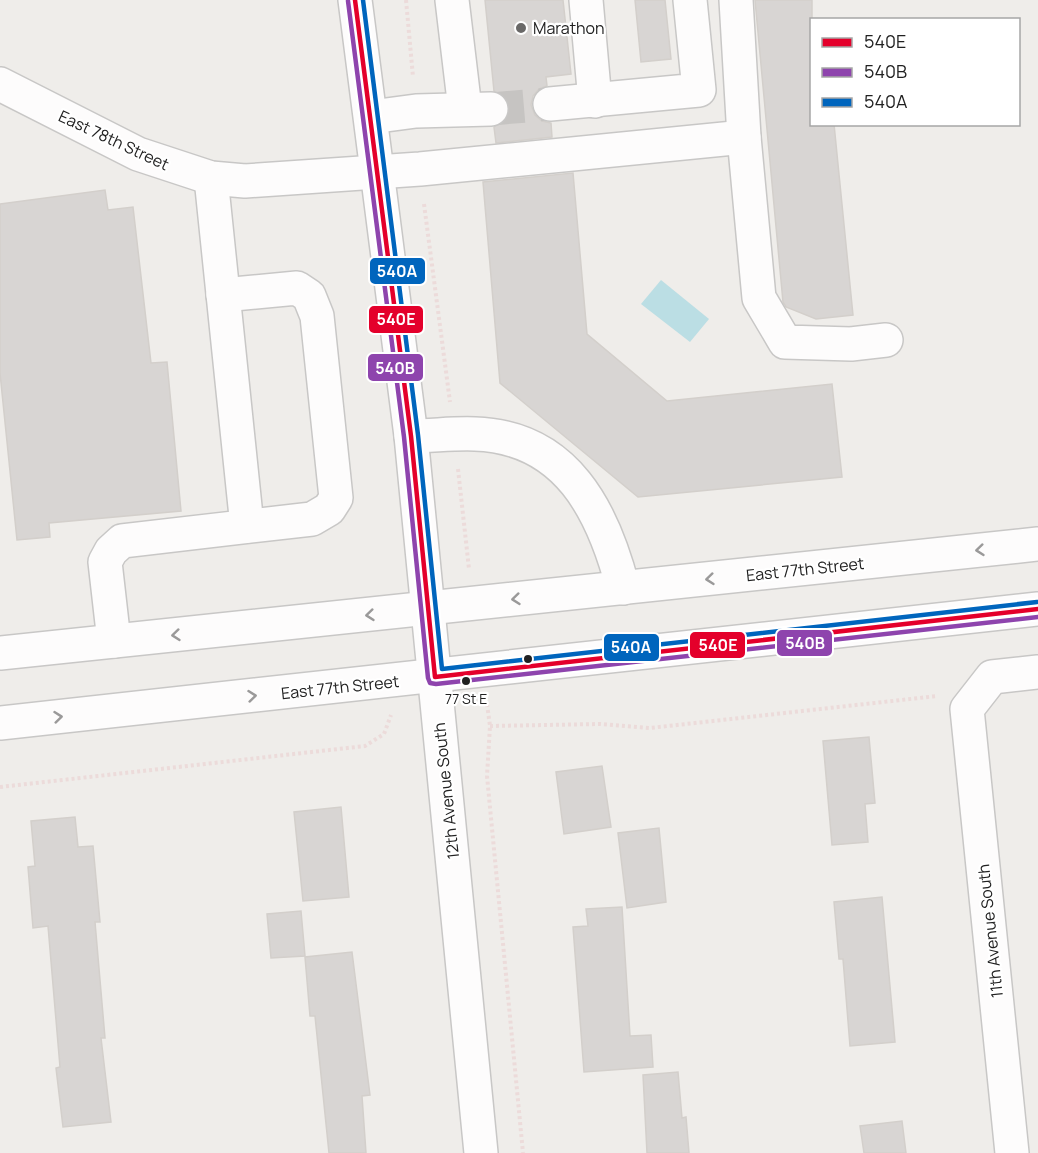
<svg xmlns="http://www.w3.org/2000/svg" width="1038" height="1153" viewBox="0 0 1038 1153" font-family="Manrope,sans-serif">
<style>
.water{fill:#bbdee4}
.building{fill:#d8d5d3;stroke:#d3cfcb;stroke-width:1.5}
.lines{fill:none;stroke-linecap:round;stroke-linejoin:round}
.minor-tunnel{stroke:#c6c4c2;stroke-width:33;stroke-dasharray:33 16;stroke-linecap:butt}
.minor-casing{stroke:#c8c7c6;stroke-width:36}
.path{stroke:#ecdbda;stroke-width:4;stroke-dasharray:3 3;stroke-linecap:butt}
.minor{stroke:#fdfcfc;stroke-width:33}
.bus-1-casing{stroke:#fff;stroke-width:9}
.bus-2-casing{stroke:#fff;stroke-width:9}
.bus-3-casing{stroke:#fff;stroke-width:9}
.bus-1{stroke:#e4002b;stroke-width:4.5}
.bus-2{stroke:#8e44ad;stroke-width:4.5}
.bus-3{stroke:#0065bd;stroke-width:4.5}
.oneway{stroke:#9a9999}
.poi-dot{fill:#696867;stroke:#fff;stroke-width:2}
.bus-dot{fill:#212121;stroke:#fff;stroke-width:2}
.labels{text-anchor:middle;stroke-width:4.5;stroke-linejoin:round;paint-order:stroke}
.bus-label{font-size:14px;fill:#212121;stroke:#fff}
.poi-label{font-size:16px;fill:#212121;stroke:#fff;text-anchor:start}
.street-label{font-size:16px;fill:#212121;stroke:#fff}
.line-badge{stroke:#fff;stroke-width:2}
.badge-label{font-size:16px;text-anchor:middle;font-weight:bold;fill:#fff}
</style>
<rect width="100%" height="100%" fill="#efedea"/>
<polygon class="water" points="661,280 709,319 690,342 641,304"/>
<g class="building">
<polygon points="485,0 563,0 571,74 546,77 547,86 539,89 533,96 531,105 535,115 542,121 551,123 552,137 496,143 494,127 507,118 510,108 507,99 494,91"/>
<polygon points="635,0 665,0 671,59 641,62"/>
<polygon points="755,0 812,0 812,124 834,124 853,315 816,319 786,307 783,302"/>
<polygon points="573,173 587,334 667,401 832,384 842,477 638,497 500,383 483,182"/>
<polygon points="105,190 108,210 133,207 151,363 167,362 181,511 49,523 50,537 17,540 0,373 0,204"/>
<polygon points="869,737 875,803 865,804 868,842 832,845 823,741"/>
<polygon points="602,766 611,827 564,834 556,772"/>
<polygon points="341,807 349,897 303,901 294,812"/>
<polygon points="75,817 78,847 93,846 100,922 95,922 105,1038 101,1038 111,1122 63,1127 56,1068 60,1067 48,926 33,928 28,867 35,866 31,821"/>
<polygon points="659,828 666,902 627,908 618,833"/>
<polygon points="882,897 895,1042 850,1046 843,959 839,959 834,902"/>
<polygon points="622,907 630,1036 651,1035 653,1067 584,1072 573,927 588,926 586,909"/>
<polygon points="301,911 305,956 271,958 267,914"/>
<polygon points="352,952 370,1095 362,1096 366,1153 329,1153 315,1016 310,1016 305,957"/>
<polygon points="678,1072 682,1118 686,1117 689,1153 647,1153 643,1075"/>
<polygon points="902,1121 906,1153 864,1153 860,1126"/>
</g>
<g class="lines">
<polyline class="minor-tunnel" points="491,109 550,104"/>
<g class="minor-casing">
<g id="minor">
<polyline points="355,0 411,436 481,1153"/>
<polyline points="452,0 465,109"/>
<polyline points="586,0 595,101"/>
<polyline points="736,0 744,137 759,298 785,342 851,344 886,340"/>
<polyline points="0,84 138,154 211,178 245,181 420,169 744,137"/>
<polyline points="550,104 699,90 690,0"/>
<polyline points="371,117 416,111 491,109"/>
<polyline points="211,178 247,526"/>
<path d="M411,436c21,0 43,-3 64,-2 92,3 128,77 148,154"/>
<polyline points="114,641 105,562 111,551 122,541 312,519 329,509 336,498 317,316 309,296 297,288 223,295"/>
<polyline points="0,653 1038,544"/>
<polyline points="0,723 1038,609"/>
<polyline points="1012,1153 967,709 992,677 1038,672"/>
</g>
</g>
<g class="path">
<polyline points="406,0 413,77"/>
<polyline points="424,204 450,402"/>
<polyline points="458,469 469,569"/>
<polyline points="487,704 490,726 487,776 523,1153"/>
<polyline points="490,726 600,724 650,728 937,696"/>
<polyline points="0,787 365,746 384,734 391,715"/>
</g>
<use href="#minor" class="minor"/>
<g class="bus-1-casing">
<polyline id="bus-1" points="355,0 411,436 435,677 1038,609"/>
</g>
<g class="bus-2-casing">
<polyline id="bus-2" points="348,1 404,437 428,678 430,683 436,684 1038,617"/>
</g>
<g class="bus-3-casing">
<polyline id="bus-3" points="363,0 418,435 442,669 1037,602"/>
</g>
<use href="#bus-1" class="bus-1"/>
<use href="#bus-2" class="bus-2"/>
<use href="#bus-3" class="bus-3"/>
</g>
<defs><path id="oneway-chevron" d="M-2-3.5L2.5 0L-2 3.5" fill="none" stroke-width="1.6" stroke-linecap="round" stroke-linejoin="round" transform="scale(1.5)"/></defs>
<g class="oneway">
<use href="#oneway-chevron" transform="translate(980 550) rotate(174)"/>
<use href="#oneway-chevron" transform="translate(710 579) rotate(174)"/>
<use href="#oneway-chevron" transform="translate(516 599) rotate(174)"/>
<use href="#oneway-chevron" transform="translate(370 615) rotate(174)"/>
<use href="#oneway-chevron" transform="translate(176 635) rotate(174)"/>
<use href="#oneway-chevron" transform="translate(252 696) rotate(-6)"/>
<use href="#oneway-chevron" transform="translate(58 717) rotate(-6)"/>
</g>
<circle class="poi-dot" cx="521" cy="28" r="6"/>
<g class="bus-dot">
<circle cx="528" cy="659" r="5"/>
<circle cx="466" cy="681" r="5"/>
</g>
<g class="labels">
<g class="bus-label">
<text x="466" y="704">77 St E</text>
</g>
<g class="poi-label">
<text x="533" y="34">Marathon</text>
</g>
<g class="street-label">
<text transform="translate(114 140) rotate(25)" y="6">East 78th Street</text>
<text transform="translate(805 569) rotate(-6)" y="6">East 77th Street</text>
<text transform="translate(340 687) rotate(-6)" y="6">East 77th Street</text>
<text transform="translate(446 791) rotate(-96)" y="6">12th Avenue South</text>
<text transform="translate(990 931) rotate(-96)" y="6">11th Avenue South</text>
</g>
</g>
<g class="line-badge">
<rect x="369" y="257" width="57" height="28" rx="6" fill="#0065bd"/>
<rect x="368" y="305" width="56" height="29" rx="6" fill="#e4002b"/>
<rect x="367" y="353" width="57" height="29" rx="6" fill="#8e44ad"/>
<rect x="776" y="629" width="57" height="28" rx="6" fill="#8e44ad"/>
<rect x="689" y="631" width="57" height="28" rx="6" fill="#e4002b"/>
<rect x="603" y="633" width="57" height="29" rx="6" fill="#0065bd"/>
</g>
<g class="badge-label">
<text x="397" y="277">540A</text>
<text x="396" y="325">540E</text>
<text x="395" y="374">540B</text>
<text x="805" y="649">540B</text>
<text x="718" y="651">540E</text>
<text x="631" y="653">540A</text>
</g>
<rect x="810" y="18" width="210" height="108" fill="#ffffff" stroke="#a6a6a6" stroke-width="1.5"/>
<rect x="822" y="38" width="30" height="9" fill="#e4002b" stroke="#a6a6a6" stroke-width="1.5"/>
<text x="864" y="48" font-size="18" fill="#212121">540E</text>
<rect x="822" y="68" width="30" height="9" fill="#8e44ad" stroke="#a6a6a6" stroke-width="1.5"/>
<text x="864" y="78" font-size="18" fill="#212121">540B</text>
<rect x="822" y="98" width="30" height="9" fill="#0065bd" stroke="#a6a6a6" stroke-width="1.5"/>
<text x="864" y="108" font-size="18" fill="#212121">540A</text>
</svg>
